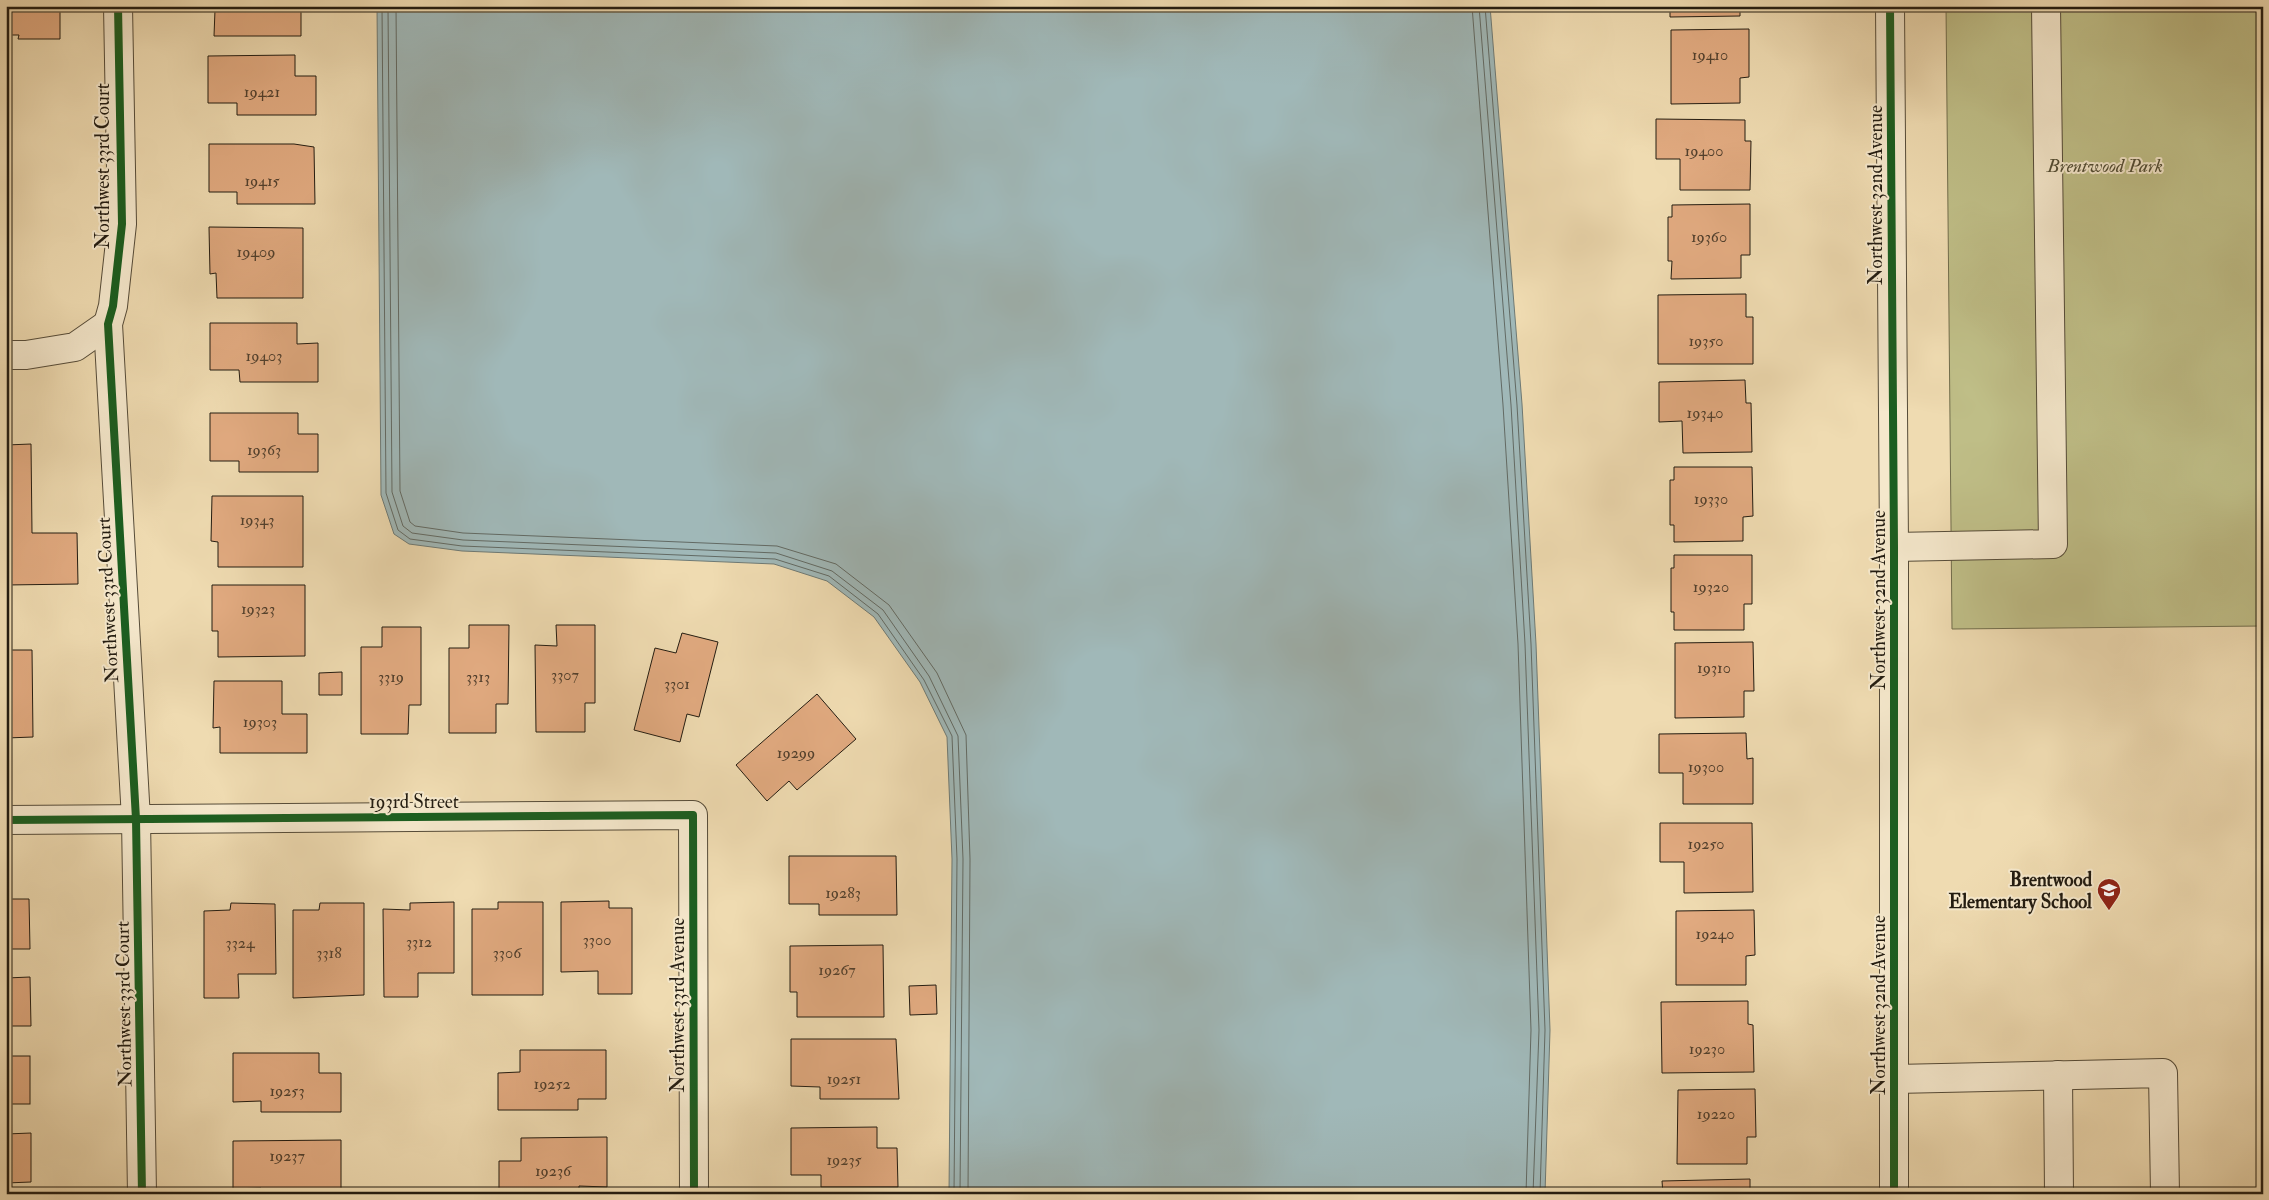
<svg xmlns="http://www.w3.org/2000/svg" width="2269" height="1200" viewBox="0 0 2269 1200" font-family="'IM FELL Double Pica',serif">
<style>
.green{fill:#bfbe87;stroke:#716d4c}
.water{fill:#a0b8b8;stroke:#6e7a75}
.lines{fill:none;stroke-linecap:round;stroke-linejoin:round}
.shore{stroke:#626a64;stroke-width:1}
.building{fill:#e1aa80;stroke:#231c11}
.minor-casing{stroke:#564c39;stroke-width:30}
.minor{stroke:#f5e8cc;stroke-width:28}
.cycleway-casing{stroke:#f5e8cc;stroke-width:11}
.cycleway{stroke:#1b5e20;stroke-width:8}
.labels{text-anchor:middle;stroke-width:4;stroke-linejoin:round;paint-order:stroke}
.number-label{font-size:16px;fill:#52402d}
.park-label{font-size:19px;font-style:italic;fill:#524d34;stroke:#f5e8cc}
.street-label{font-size:19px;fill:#231c11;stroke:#f5e8cc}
.poi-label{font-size:19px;font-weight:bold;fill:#231c11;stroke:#f5e8cc;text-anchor:end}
</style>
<rect width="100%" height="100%" fill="#efdbb1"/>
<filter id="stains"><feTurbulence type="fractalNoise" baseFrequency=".004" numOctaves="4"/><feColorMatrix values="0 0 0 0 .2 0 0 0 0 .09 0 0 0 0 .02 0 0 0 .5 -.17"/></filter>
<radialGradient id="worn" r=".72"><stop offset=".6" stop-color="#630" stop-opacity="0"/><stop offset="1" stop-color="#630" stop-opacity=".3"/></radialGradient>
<polygon class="green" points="1946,6 2263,6 2263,626 1952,629"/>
<polygon class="water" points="377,6 1490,6 1522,404 1536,644 1550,1030 1545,1194 949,1194 952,859 947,737 920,682 874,617 827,581 774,564 462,551 409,544 394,534 381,495"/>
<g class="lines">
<g class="shore">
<polyline points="382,6 386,493 398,530 410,539 462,546 775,559 829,576 878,614 924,680 952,736 957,859 954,1194"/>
<polyline points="388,6 392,492 403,526 412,533 463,540 776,553 832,571 883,610 929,676 958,736 963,859 960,1194"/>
<polyline points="396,6 400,491 410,522 415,526 463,533 777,546 836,564 889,605 937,673 966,735 970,859 968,1194"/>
<polyline points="1472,6 1503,405 1518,644 1531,1030 1526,1194"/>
<polyline points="1479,6 1511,405 1525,644 1539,1030 1533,1194"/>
<polyline points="1485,6 1517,405 1531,644 1545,1030 1540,1194"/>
</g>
</g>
<g class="building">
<polygon points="6,6 60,6 60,39 18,39 19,35 6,35"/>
<polygon points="207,6 301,6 301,36 214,36 215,10 207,11"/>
<polygon points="1670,6 1740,6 1740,16 1670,17"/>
<polygon points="1749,29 1749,77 1740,78 1740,103 1671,104 1671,30"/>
<polygon points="295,55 295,76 316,76 316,115 237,115 237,103 208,103 208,56"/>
<polygon points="1656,119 1745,120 1745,141 1751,141 1750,190 1680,190 1680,159 1656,159"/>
<polygon points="209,144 294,144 314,147 315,204 237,204 237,192 209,192"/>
<polygon points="1750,204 1750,255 1741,255 1741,278 1671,279 1672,261 1668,261 1668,217 1672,217 1672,205"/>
<polygon points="209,227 303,228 303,298 217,298 216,273 210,274"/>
<polygon points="1746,294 1746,317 1753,317 1753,364 1658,364 1658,295"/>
<polygon points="210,323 297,323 297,344 318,343 318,382 240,382 239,370 210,370"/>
<polygon points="1745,380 1746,403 1751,403 1752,452 1683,453 1682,421 1659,422 1659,382"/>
<polygon points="210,413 298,413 298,434 318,434 318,472 239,472 239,461 210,461"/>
<polygon points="31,444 32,533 77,533 78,584 6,585 6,445"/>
<polygon points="1674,467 1752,467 1753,516 1743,517 1743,541 1674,542 1674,525 1670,525 1670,480 1674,480"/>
<polygon points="212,496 303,496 303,567 218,567 218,542 211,541"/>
<polygon points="1674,555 1752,555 1752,604 1744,604 1744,630 1674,630 1674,612 1671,612 1671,568 1674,568"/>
<polygon points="212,585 305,585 305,656 218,657 218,631 212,631"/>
<polygon points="469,625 509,625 508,704 496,704 496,733 449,733 449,648 469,648"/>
<polygon points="556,625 595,625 595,703 585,703 585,732 536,732 535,645 557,646"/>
<polygon points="382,627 421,627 421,705 409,705 408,734 361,734 361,647 382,647"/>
<polygon points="6,630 10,630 10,650 32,650 33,737 6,738"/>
<polygon points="682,633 718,642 699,717 687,714 680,742 634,730 655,648 676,653"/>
<polygon points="1753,642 1754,691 1744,691 1744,717 1675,718 1675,643"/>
<polygon points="342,672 342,695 319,695 319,673"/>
<polygon points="214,681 282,681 282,714 307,714 307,753 220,753 220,727 213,728"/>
<polygon points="817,694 856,739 797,790 789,781 767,801 736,765"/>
<polygon points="1746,733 1747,759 1753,758 1753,804 1683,804 1683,773 1659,773 1659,734"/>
<polygon points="1660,823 1752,823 1753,892 1684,893 1684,862 1660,862"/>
<polygon points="789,856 896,856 897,915 819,915 819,904 789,904"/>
<polygon points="6,899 29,899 30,949 6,949"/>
<polygon points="609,901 609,908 632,908 632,994 598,994 598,971 561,972 561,902"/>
<polygon points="454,902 454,973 418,973 418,997 384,997 383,909 410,910 410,903"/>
<polygon points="498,902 543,902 543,995 472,995 472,909 498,909"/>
<polygon points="231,903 275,904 276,974 238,974 239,998 204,998 204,911 230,910"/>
<polygon points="320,903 364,903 364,995 293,998 293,910 319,910"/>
<polygon points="1754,910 1755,955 1746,956 1746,985 1676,985 1676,911"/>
<polygon points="883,945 884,1017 797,1017 797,992 790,992 790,946"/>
<polygon points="30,977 31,1026 6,1026 6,978"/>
<polygon points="936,985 937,1014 910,1015 909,986"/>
<polygon points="1748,1001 1748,1024 1753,1025 1754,1072 1662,1073 1661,1002"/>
<polygon points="791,1039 896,1039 899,1099 820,1099 820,1087 791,1086"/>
<polygon points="520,1050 606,1050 606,1099 578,1099 578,1110 498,1110 498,1073 520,1072"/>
<polygon points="233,1053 319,1053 319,1073 341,1073 341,1112 261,1112 261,1101 233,1102"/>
<rect x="6" y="1056" width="24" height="48"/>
<polygon points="1755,1089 1756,1137 1747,1137 1747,1164 1677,1164 1678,1090"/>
<polygon points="877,1127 877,1148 897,1148 898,1187 821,1187 821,1175 791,1175 791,1128"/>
<polygon points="31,1133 31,1182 6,1183 6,1134"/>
<polygon points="607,1137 607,1187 579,1186 579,1194 499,1194 499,1161 521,1161 521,1138"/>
<polygon points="341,1140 341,1194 262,1194 261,1188 233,1189 233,1141"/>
<polygon points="1750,1179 1750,1194 1663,1194 1662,1181"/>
</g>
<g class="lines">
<g class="minor-casing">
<g id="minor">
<polyline points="118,6 122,224 113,306 108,324 136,819 142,1194"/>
<polyline points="1890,6 1894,547 1894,1194"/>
<polyline points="6,355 26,355 75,347 108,324"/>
<polyline points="1894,547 2053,544 2046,6"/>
<polyline points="6,820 693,815 694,1194"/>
<polyline points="2058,1075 2059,1194"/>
<polyline points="1895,1079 2163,1073 2165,1194"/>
</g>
</g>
<use href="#minor" class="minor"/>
<g class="cycleway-casing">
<g id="cycleway">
<polyline points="118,6 122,224 113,306 108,324 136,819 142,1194"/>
<polyline points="1890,6 1894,547 1894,1194"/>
<polyline points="6,820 693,815 694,1194"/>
</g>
</g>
<use href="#cycleway" class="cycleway"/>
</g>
<defs>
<g id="school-pin" transform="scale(1.25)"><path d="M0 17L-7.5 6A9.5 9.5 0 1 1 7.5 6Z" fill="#8f2418" stroke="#f5e8cc"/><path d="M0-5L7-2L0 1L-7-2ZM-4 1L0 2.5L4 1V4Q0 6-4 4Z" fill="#fff"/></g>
</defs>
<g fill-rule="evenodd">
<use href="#school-pin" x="2109" y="890"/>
</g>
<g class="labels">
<g class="number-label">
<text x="1710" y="60">19410</text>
<text x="262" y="97">19421</text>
<text x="1704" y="156">19400</text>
<text x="262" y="186">19415</text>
<text x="1709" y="242">19360</text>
<text x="256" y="257">19409</text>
<text x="1706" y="346">19350</text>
<text x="264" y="361">19403</text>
<text x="1705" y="418">19340</text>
<text x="264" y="455">19363</text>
<text x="1711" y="504">19330</text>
<text x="257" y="525">19343</text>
<text x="1711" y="592">19320</text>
<text x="258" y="614">19323</text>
<text x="1714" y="673">19310</text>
<text x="565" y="680">3307</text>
<text x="391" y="682">3319</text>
<text x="478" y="682">3313</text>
<text x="677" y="689">3301</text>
<text x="260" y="727">19303</text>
<text x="796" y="758">19299</text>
<text x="1706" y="772">19300</text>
<text x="1706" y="849">19250</text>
<text x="843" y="898">19283</text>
<text x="1715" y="939">19240</text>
<text x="597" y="945">3300</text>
<text x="419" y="947">3312</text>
<text x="240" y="948">3324</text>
<text x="329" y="958">3318</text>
<text x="507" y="958">3306</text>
<text x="837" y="975">19267</text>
<text x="1707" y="1054">19230</text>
<text x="844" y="1084">19251</text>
<text x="552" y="1089">19252</text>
<text x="287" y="1096">19253</text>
<text x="1716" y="1119">19220</text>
<text x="287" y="1161">19237</text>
<text x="844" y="1165">19235</text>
<text x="553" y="1176">19236</text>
</g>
<g class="park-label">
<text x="2105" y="172">Brentwood Park</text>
</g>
<g class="street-label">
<text transform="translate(102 166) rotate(-90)" y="7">Northwest 33rd Court</text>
<text transform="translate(1875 195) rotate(-90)" y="7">Northwest 32nd Avenue</text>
<text transform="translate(107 600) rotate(-93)" y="7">Northwest 33rd Court</text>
<text transform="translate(1878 600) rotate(-90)" y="7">Northwest 32nd Avenue</text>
<text x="414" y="808">193rd Street</text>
<text transform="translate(123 1004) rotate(-91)" y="7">Northwest 33rd Court</text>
<text transform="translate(677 1005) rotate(-90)" y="7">Northwest 33rd Avenue</text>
<text transform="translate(1878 1005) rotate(-90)" y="7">Northwest 32nd Avenue</text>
</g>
<g class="poi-label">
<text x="2092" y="886">Brentwood<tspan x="2092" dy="22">Elementary School</tspan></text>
</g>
</g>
<rect width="2269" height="1200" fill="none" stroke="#efdbb1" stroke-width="25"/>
<rect x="8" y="8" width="2254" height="1185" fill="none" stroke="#231c11" stroke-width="2.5"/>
<rect x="12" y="12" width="2244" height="1175" fill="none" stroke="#231c11"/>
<rect width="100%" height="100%" filter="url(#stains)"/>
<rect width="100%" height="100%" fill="url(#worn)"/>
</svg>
